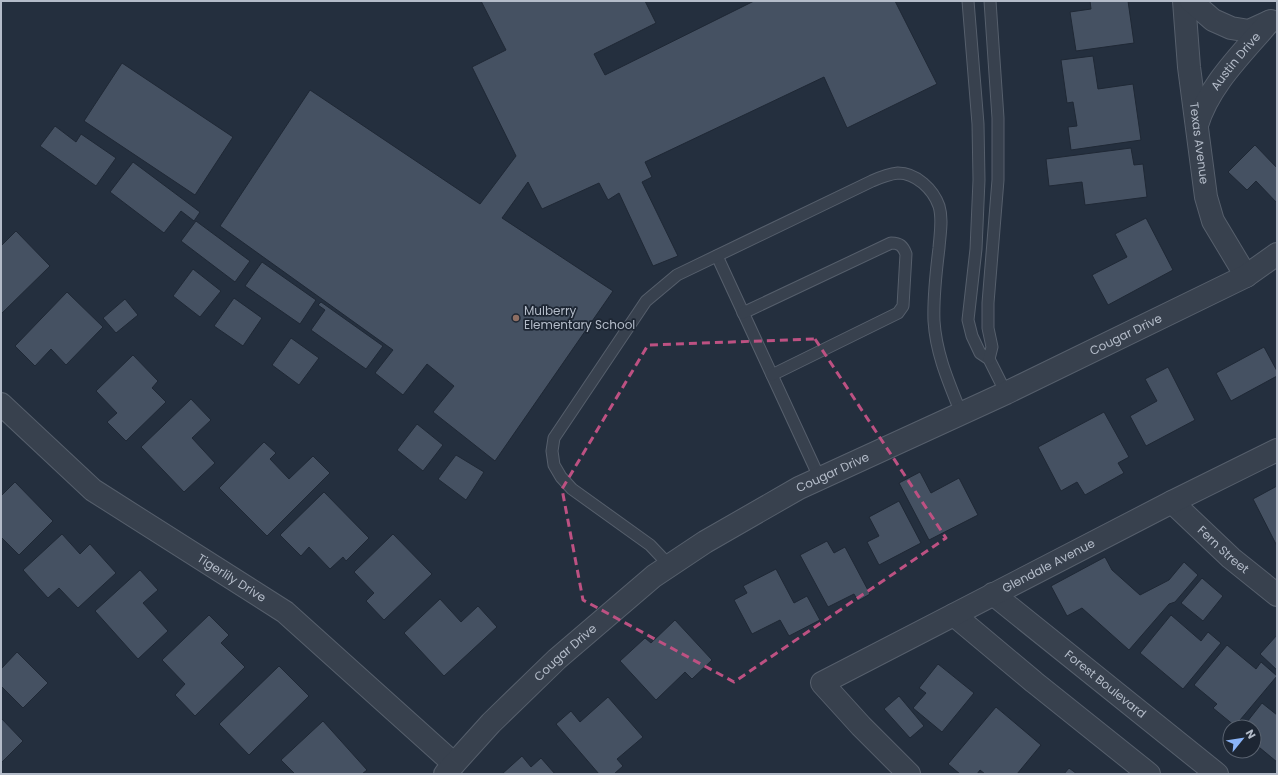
<svg xmlns="http://www.w3.org/2000/svg" width="1278" height="775" viewBox="0 0 1278 775" font-family="Poppins,sans-serif">
<style>
.building{fill:#455162;stroke:#1f2835}
.lines{fill:none;stroke-linecap:round;stroke-linejoin:round}
.service-casing{stroke:#565f6c;stroke-width:13}
.minor-casing{stroke:#565f6c;stroke-width:24}
.service{stroke:#38414e;stroke-width:11}
.minor{stroke:#38414e;stroke-width:22}
.marked{fill:none;stroke:#bd5182;stroke-width:3;stroke-dasharray:8 5;stroke-linejoin:round}
.education-dot{fill:#8d6e63;stroke:#1d2633;stroke-width:1.5}
.labels{text-anchor:middle;stroke-width:3.5;stroke-linejoin:round;paint-order:stroke}
.street-label{font-size:12px;fill:#b4bcc9;stroke:#1d2633}
.poi-label{font-size:12px;fill:#b4bcc9;stroke:#1d2633;text-anchor:start}
</style>
<rect width="100%" height="100%" fill="#242f3e"/>
<g class="building">
<polygon points="481,1 645,1 656,23 594,54 605,75 754,1 895,1 937,84 847,128 824,77 645,162 652,177 642,182 678,256 653,266 619,193 608,200 599,183 542,209 528,182 502,218 613,291 495,461 433,412 454,386 427,364 403,395 375,373 393,350 220,226 310,90 480,204 516,156 472,67 506,50"/>
<polygon points="1090,1 1128,1 1134,43 1076,51 1070,12 1091,9"/>
<polygon points="1093,56 1098,89 1133,84 1141,140 1071,150 1068,127 1077,126 1073,102 1067,103 1061,60"/>
<polygon points="122,63 233,137 195,195 84,121"/>
<polygon points="55,126 76,142 81,134 116,158 96,186 40,146"/>
<polygon points="1255,145 1277,168 1277,203 1256,181 1247,190 1228,172"/>
<polygon points="1131,148 1134,165 1143,164 1147,197 1085,205 1082,182 1049,186 1046,159"/>
<polygon points="133,162 200,212 194,221 181,211 164,233 110,192"/>
<polygon points="1146,218 1173,270 1108,305 1092,275 1127,257 1115,234"/>
<polygon points="196,221 250,261 235,282 181,241"/>
<polygon points="16,231 50,266 1,314 1,246"/>
<polygon points="262,262 316,300 300,324 245,286"/>
<polygon points="193,269 221,291 200,317 173,296"/>
<polygon points="67,292 103,327 66,365 51,349 35,366 15,346"/>
<polygon points="234,298 262,318 243,346 214,326"/>
<polygon points="125,299 138,315 116,333 103,318"/>
<polygon points="321,302 383,346 366,369 311,330 325,310 318,305"/>
<polygon points="291,338 319,358 299,385 272,365"/>
<polygon points="1264,347 1277,371 1277,376 1231,401 1216,373"/>
<polygon points="133,355 158,381 152,388 166,402 126,441 107,422 117,413 96,391"/>
<polygon points="1168,367 1195,420 1146,446 1130,416 1157,401 1145,379"/>
<polygon points="191,399 211,420 192,438 215,463 184,492 141,447"/>
<polygon points="1104,412 1129,457 1118,463 1124,473 1085,495 1077,482 1061,491 1038,447"/>
<polygon points="417,424 443,445 423,471 397,450"/>
<polygon points="264,442 276,453 270,459 289,479 313,456 330,473 267,536 219,488"/>
<polygon points="456,455 484,472 466,500 438,479"/>
<polygon points="920,472 931,493 959,478 978,515 929,540 899,483"/>
<polygon points="15,482 53,521 19,555 1,537 1,496"/>
<polygon points="1277,486 1277,546 1253,499"/>
<polygon points="324,492 369,538 346,561 343,557 330,569 309,547 301,556 280,535"/>
<polygon points="899,501 921,543 879,565 867,542 879,536 869,517"/>
<polygon points="62,534 80,554 90,544 116,573 78,608 59,588 48,598 23,570"/>
<polygon points="393,534 432,574 384,620 366,601 374,593 354,572"/>
<polygon points="827,541 834,553 845,547 870,594 858,601 854,594 828,607 800,555"/>
<polygon points="1105,557 1112,570 1140,595 1169,580 1184,562 1198,575 1175,602 1169,604 1129,650 1082,608 1067,616 1051,586"/>
<polygon points="776,569 794,603 807,596 820,620 789,636 780,620 752,634 734,600 747,593 743,586"/>
<polygon points="140,570 158,590 143,603 168,631 138,659 95,611"/>
<polygon points="1202,578 1223,596 1203,621 1181,603"/>
<polygon points="440,599 461,622 478,606 497,627 444,676 404,633"/>
<polygon points="209,615 229,635 221,643 245,667 195,716 175,695 185,684 162,660"/>
<polygon points="1171,615 1201,641 1208,632 1221,643 1183,689 1140,653"/>
<polygon points="675,620 712,660 692,679 685,672 656,700 620,661 645,638 651,643"/>
<polygon points="1277,635 1277,670 1260,654"/>
<polygon points="1227,645 1256,669 1261,662 1277,676 1235,726 1213,708 1217,704 1194,685"/>
<polygon points="17,652 48,683 23,708 1,686 1,669"/>
<polygon points="938,664 974,693 942,732 913,708 926,693 919,688"/>
<polygon points="279,666 309,696 249,755 219,724"/>
<polygon points="899,696 924,726 910,738 884,709"/>
<polygon points="608,697 643,737 617,759 623,766 614,774 599,774 556,724 571,711 580,722"/>
<polygon points="1262,703 1277,715 1277,762 1254,743 1254,727 1243,727"/>
<polygon points="996,707 1041,745 1017,774 985,774 980,770 977,774 960,774 948,764"/>
<polygon points="1,718 23,741 1,763"/>
<polygon points="323,721 367,770 362,774 295,774 281,760"/>
<polygon points="522,756 531,767 541,758 555,774 502,774"/>
<polygon points="1069,768 1077,774 1064,774"/>
</g>
<g class="lines">
<g class="service-casing">
<g id="service">
<polyline points="968,1 978,124 979,180 976,249 968,320 972,336 980,353 989,359 1006,393"/>
<polyline points="717,256 820,479"/>
<path d="M743,313l148,-70c9,0 12,3 15,11l-3,52 -5,7 -126,62"/>
<polyline points="989,359 992,347 988,328 988,303 998,180 998,118 990,1"/>
<path d="M670,566l-20,-21 -78,-56 -11,-12 -7,-12 -2,-14 2,-13 92,-137 31,-26 195,-94c9,-4 17,-7 26,-8 18,0 35,16 41,33 4,13 1,28 0,42 -3,24 -6,48 -5,73 2,33 15,62 27,92"/>
</g>
</g>
<g class="minor-casing">
<g id="minor">
<path id="s1" d="M1184,1l5,66 17,130 7,24 33,55"/>
<polyline points="1191,1 1213,20 1231,28 1249,31 1271,21"/>
<path id="s2" d="M1197,125c12,-40 45,-71 72,-103"/>
<path id="s3" d="M1,404l92,86 192,122 169,152"/>
<path id="s4" d="M1172,502l59,56 46,37"/>
<path id="s5" d="M993,594l224,180"/>
<polyline points="954,615 1034,682 1149,774"/>
<path id="s6" d="M445,774l46,-51 66,-64 97,-83 51,-34 94,-54 207,-95 240,-117 31,-22"/>
<path id="s7" d="M909,774l-48,-48 -39,-43 350,-181 105,-52"/>
</g>
</g>
<use href="#service" class="service"/>
<use href="#minor" class="minor"/>
</g>
<path class="marked" d="M815,339l131,199 -212,144 -151,-82 -21,-111 86,-144z"/>
<circle class="education-dot" cx="516" cy="318" r="4"/>
<g class="labels">
<g class="street-label">
<text dy="4" stroke="none"><textPath href="#s2" startOffset="75">Austin Drive</textPath></text>
<text dy="4" stroke="none"><textPath href="#s1" startOffset="143">Texas Avenue</textPath></text>
<text dy="4" stroke="none"><textPath href="#s6" startOffset="819">Cougar Drive</textPath></text>
<text dy="4" stroke="none"><textPath href="#s6" startOffset="495">Cougar Drive</textPath></text>
<text dy="4" stroke="none"><textPath href="#s4" startOffset="70">Fern Street</textPath></text>
<text dy="4" stroke="none"><textPath href="#s7" startOffset="381">Glendale Avenue</textPath></text>
<text dy="4" stroke="none"><textPath href="#s3" startOffset="290">Tigerlily Drive</textPath></text>
<text dy="4" stroke="none"><textPath href="#s6" startOffset="171">Cougar Drive</textPath></text>
<text dy="4" stroke="none"><textPath href="#s5" startOffset="144">Forest Boulevard</textPath></text>
</g>
<g class="poi-label">
<text x="524" y="315">Mulberry<tspan x="524" dy="14">Elementary School</tspan></text>
</g>
</g>
<rect width="1278" height="775" fill="none" stroke="#b4bcc9" stroke-width="4"/>
<g transform="translate(1242 739) rotate(60)"><circle r="19" fill="#1d2633" stroke="#59626f"/>
<path d="M0-3L7 15L0 10L-7 15Z" fill="#8ab4f8"/>
<text y="-6" font-size="11" font-weight="bold" text-anchor="middle" fill="#b4bcc9">N</text>
</g>
</svg>
